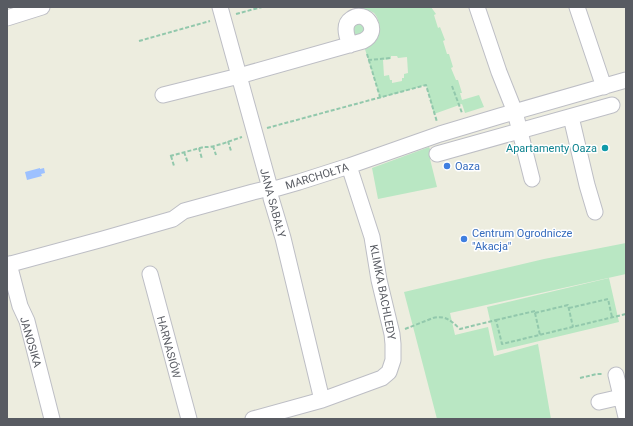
<svg xmlns="http://www.w3.org/2000/svg" width="633" height="426" font-family="Roboto,sans-serif">
	<style>
		.green { fill: #b9e7c3; fill-rule: evenodd }
		.water { fill: #9dc1ff }
		.lines { fill: none; stroke-linecap: round; stroke-linejoin: round }
		.minor-casing { stroke: #bdbec5; stroke-width: 17 }
		.path { stroke: #92c8ac; stroke-width: 2; stroke-dasharray: 4 2; stroke-linecap: butt }
		.minor { stroke: #fff; stroke-width: 15 }
		.culture-dot { fill: #0f9aa8; stroke: #fff; stroke-width: 1.5 }
		.shop-dot { fill: #3f7fe0; stroke: #fff; stroke-width: 1.5 }
		.labels { text-anchor: middle; stroke-width: 3; stroke-linejoin: round; paint-order: stroke }
		.culture-label { font-size: 11px; fill: #0d838f; stroke: #fff; text-anchor: end }
		.shop-label { font-size: 11px; fill: #366cbe; stroke: #fff; text-anchor: start }
		.street-label { font-size: 11px; fill: #585b62; stroke: #fff }
	</style>
	<rect width="100%" height="100%" fill="#ededdf"/>
	<!-- green -->
	<path class="green" d="M361 7H431L436 14 434 15 438 28 440 27 445 40 443 41 447 54H449L453 67 451 68 456 80H458L462 93H460L462 100 479 95 484 107 465 113 462 104 434 114 426 85 380 98 364 46C368 45 373 43 376 40 381 33 380 19 374 13 370 10 365 10 361 8ZM391 56H397L398 58 407 57 408 73 404 74V78H402V81L392 83V80H390L389 75 384 76 383 60 391 59Z
		M361 21 367 30 357 36 354 34 353 23Z
		M429 147 434 158 430 159 437 187 378 199 372 168Z
		M626 243V274L450 313 455 335 488 327 494 356 538 344 551 419H437L404 292 544 259Z
		M609 278 619 322 497 351 487 307Z"/>
	<!-- water -->
	<path class="water" d="M40 168V169L44 168 45 173 41 174 42 176 27 180 25 172Z"/>
	<g class="lines">
		<!-- minor casing -->
		<g class="minor-casing">
			<path id="minor" d="M220 7 270 188 271 198 283 238 322 400
				M477 7 499 72 515 112 532 179
				M577 7 604 87
				M7 18 42 7
				M163 95 239 76 363 41C382 32 366 8 351 19 348 21 346 25 346 29 346 34 348 40 350 45
				M571 117 587 185 595 212
				M437 154 612 105
				M9 264 20 306 27 321 52 419
				M7 265 103 239 173 219 184 211 253 192 270 188H278L299 182 349 166 440 134 500 116 626 80
				M150 274 189 419
				M616 375 626 417
				M599 402 621 397
				M253 419 322 400 382 378 389 372 393 360V344L392 334 379 280 372 237 349 166"/>
		</g>
		<!-- path -->
		<path class="path" d="M236 14 262 7
			M139 41 210 21
			M367 54 380 97
			M368 60 391 58
			M452 86 462 113
			M267 128 426 85 437 122
			M228 141 231 151
			M213 146 216 155
			M199 148 202 159
			M184 152 188 163
			M170 156 204 147C214 148 232 140 242 137
			M171 156 174 166
			M569 308 608 299 612 317
			M535 313 540 335
			M496 320 535 311V313L568 305 573 327
			M405 329 433 318C446 315 451 321 460 329L496 320 502 344 626 314
			M580 378 597 374H603"/>
		<!-- minor -->
		<use href="#minor" class="minor"/>
	</g>
	<!-- markers -->
	<circle class="culture-dot" cx="605" cy="148" r="4"/>
	<g class="shop-dot">
		<circle cx="447" cy="166" r="4"/>
		<circle cx="464" cy="239" r="4"/>
	</g>
	<g class="labels">
		<!-- culture labels -->
		<g class="culture-label">
			<text x="597" y="152">Apartamenty Oaza</text>
		</g>
		<!-- shop labels -->
		<g class="shop-label">
			<text x="455" y="170">Oaza</text>
			<text x="472" y="237">Centrum Ogrodnicze<tspan x="472" dy="13">"Akacja"</tspan></text>
		</g>
		<!-- street labels -->
		<g class="street-label">
			<text transform="translate(317 176) rotate(-17)" y="4">MARCHOŁTA</text>
			<text transform="translate(273 203) rotate(75)" y="4">JANA SABAŁY</text>
			<text transform="translate(383 292) rotate(79)" y="4">KLIMKA BACHLEDY</text>
			<text transform="translate(31 342) rotate(74)" y="4">JANOSIKA</text>
			<text transform="translate(169 347) rotate(75)" y="4">HARNASIÓW</text>
		</g>
	</g>
	<!-- border -->
	<rect width="633" height="426" fill="none" stroke="#585b62" stroke-width="16"/>
</svg>
